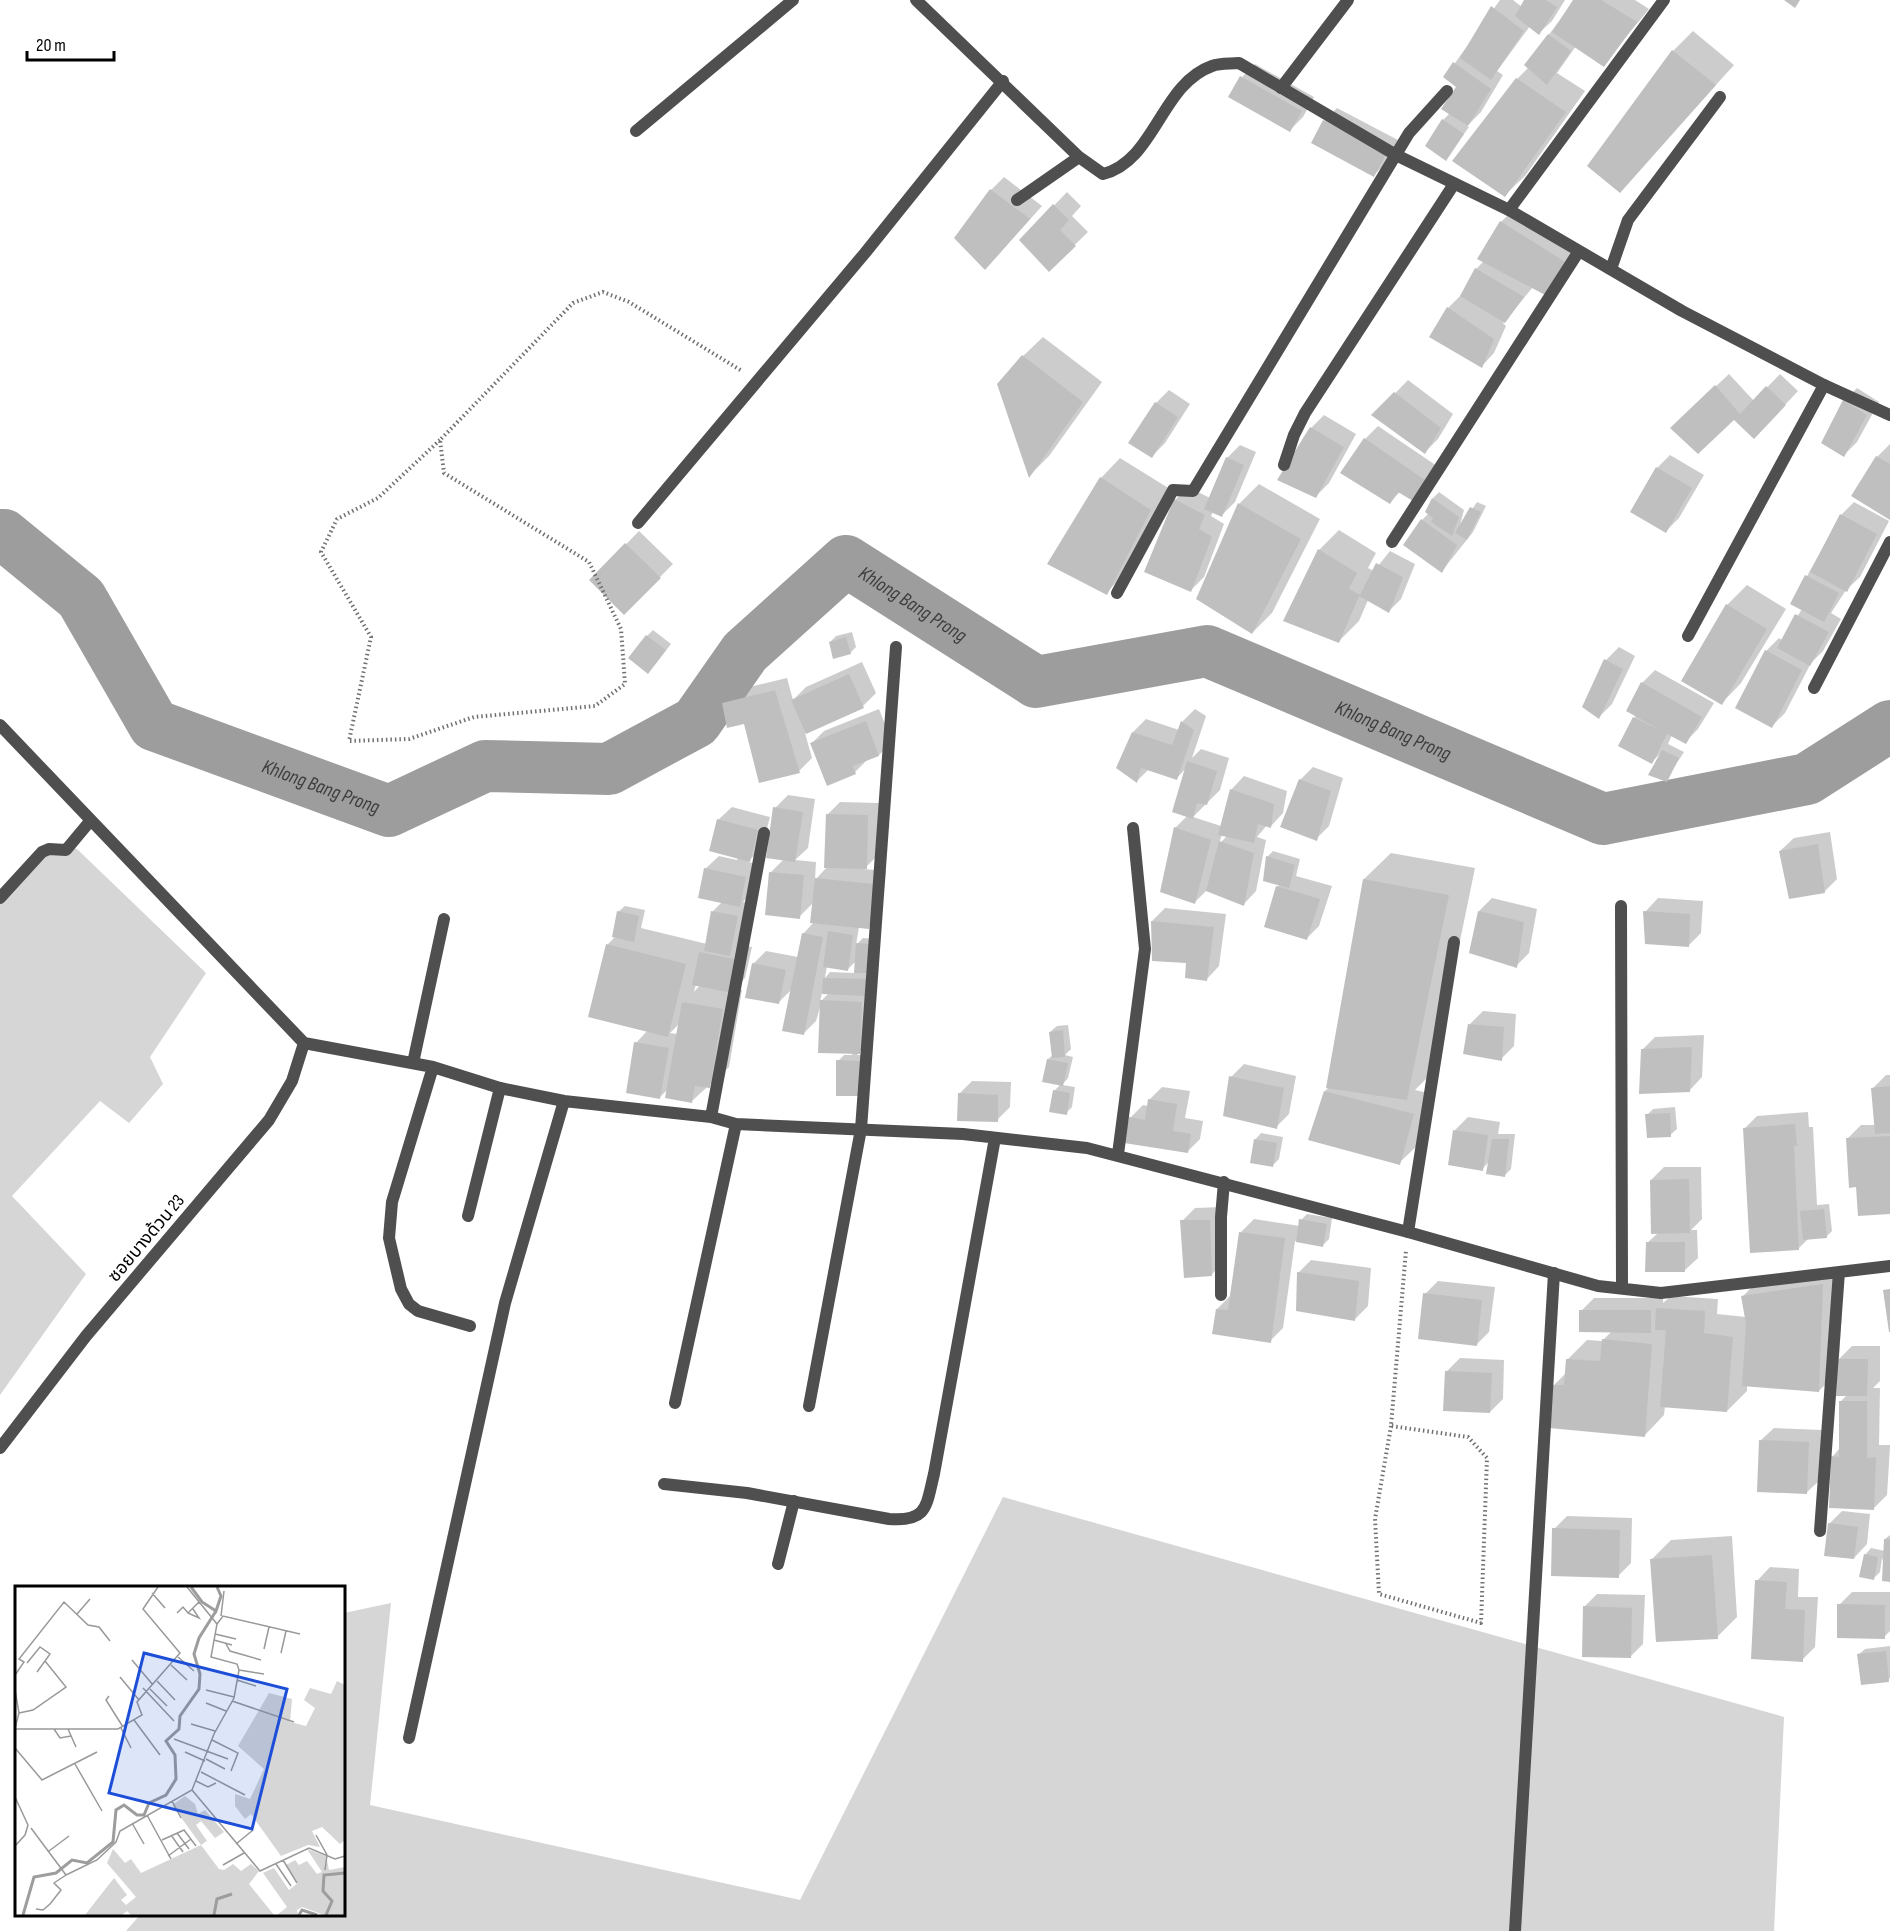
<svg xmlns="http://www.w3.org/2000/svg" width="1890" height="1931" font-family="'Sofia Sans Condensed','Noto Sans Thai',sans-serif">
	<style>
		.green { fill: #d6d6d6 }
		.shadow { fill: #0003; fill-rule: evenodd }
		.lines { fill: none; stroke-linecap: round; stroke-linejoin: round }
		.river { stroke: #9d9d9d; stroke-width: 52 }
		.building { fill: #bfbfbf }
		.path { stroke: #717171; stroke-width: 4; stroke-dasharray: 1.5 3; stroke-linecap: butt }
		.service { stroke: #4f4f4f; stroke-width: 12 }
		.minor { stroke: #4f4f4f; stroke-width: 12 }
		.labels { text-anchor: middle; stroke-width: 4.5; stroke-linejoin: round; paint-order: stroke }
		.street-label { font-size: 18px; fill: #000; stroke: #fff }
		.water-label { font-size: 20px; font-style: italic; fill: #3e3e3e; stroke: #fff }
		.inset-river { fill: none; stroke: #9d9d9d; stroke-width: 3 }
		.inset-road { fill: none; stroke: #999; stroke-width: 1.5 }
		.view { fill: #1d4ed8; fill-opacity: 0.15; stroke: #1d4ed8; stroke-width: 3 }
		.inset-edge { fill: none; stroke: #000; stroke-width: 3 }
	</style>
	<rect width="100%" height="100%" fill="#fff"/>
	<!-- green -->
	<path class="green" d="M47 843 77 849 206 973 150 1057 163 1084 129 1123 100 1101 12 1196 86 1274 0 1395V898Z
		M1003 1497 1784 1717 1774 1931H126L140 1915 344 1914V1613L391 1603 370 1805 800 1900Z"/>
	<!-- shadow -->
	<path class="shadow" d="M1500 0H1513L1522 7 1526 0H1565L1552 21 1539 33 1530 26 1497 71 1503 75 1481 112 1467 126 1469 127 1446 159 1443 120 1450 113 1458 87 1445 77Z
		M1575 0H1635L1649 9 1603 65 1576 46 1557 73 1585 91 1525 176 1505 195 1517 79 1529 67 1526 65Z
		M1693 31 1734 65 1620 191 1673 51Z
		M1255 64 1314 97 1303 117 1290 130 1242 77Z
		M1337 108 1398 140 1387 162 1374 175 1324 121Z
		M1004 177 1042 206 998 255 956 238 991 190Z
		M1067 192 1081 206 1072 216 1088 232 1049 270 1021 240Z
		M1514 209 1579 250 1560 282 1533 287 1503 323 1506 326 1494 353 1482 366 1448 308 1461 295 1476 269 1484 261 1501 222Z
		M1043 337 1102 382 1049 456 1030 475 1023 356Z
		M1729 374 1754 401 1780 374 1798 391 1767 424 1734 418 1685 415Z
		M1408 380 1453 414 1438 439 1425 452 1374 415Z
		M1857 388 1879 402 1857 442 1844 455V401Z
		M1169 390 1190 404 1165 443 1152 456 1156 403Z
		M1324 415 1356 434 1329 483 1316 496 1311 428Z
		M1378 426 1437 466 1426 486 1400 492 1390 502 1365 439Z
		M1890 444V518L1877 457Z
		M1240 445 1256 452 1235 502 1222 515 1213 512 1211 516 1224 524 1204 577 1191 590 1175 500 1188 487 1210 498 1227 458Z
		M1670 455 1704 475 1679 518 1666 531 1657 468Z
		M1120 458 1170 489 1126 573 1106 593 1101 478Z
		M1259 484 1320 519 1272 613 1252 633 1198 598 1239 504Z
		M1439 492 1464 510 1459 529 1477 502 1486 506 1473 532 1442 571 1422 520 1429 513 1427 511 1433 498Z
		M1854 502 1889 521 1860 577 1846 590 1831 613 1841 619 1823 651 1811 663 1785 713 1772 726 1766 651 1779 638 1782 640 1802 609 1792 603 1841 515Z
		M1339 530 1376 553 1368 568 1374 571 1390 551 1415 564 1401 599 1388 612 1368 600 1359 621 1339 641 1285 620 1319 550Z
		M639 531 673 564 624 613 591 580Z
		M1747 585 1786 609 1741 683 1722 703 1727 605Z
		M653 630 671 644 654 666 647 636Z
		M852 632 856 647 850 653 830 642 836 636Z
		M1619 647 1635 656 1612 704 1599 717 1606 660Z
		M862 662 876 693 863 706 805 733 812 758 799 771 723 704 736 690 787 678 793 700 806 687Z
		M1655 670 1714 703 1698 729 1685 742 1672 735 1668 744 1684 752 1666 780 1661 753 1652 762 1620 745 1636 715 1628 711 1642 683Z
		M879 709 892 742 879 755 868 759 855 772 811 744 824 731Z
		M1195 709 1206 716 1192 758 1201 749 1229 758 1220 790 1193 817 1221 826 1231 790 1244 776 1287 791 1283 813 1271 826 1267 825 1257 837 1266 840 1256 891 1244 904 1207 890 1195 902 1175 828 1188 815 1186 768 1177 778 1149 769 1137 781 1133 732 1146 719 1179 730 1182 722ZM1222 834 1228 835 1219 844Z
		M1313 767 1343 778 1329 826 1316 839 1300 780Z
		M788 795 815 799 808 848 795 860 816 862 815 880 828 866 827 815 840 802 880 803 879 854 864 869 886 871 881 915 868 928 859 927 856 945 863 938 875 939 874 966 866 974H873V1039L857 1055H867V1089L838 1061 844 1055H852V1052L821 1004 816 1021 803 1034 792 989 778 1003 753 964 766 951 798 957 803 934 814 922 813 903 799 917 771 872 784 859 775 808ZM856 961 855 973 830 972 825 978 827 966 848 969ZM822 993H829L820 1002Z
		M732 807 770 817 762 847 748 862 758 864 752 892 743 902 750 903 739 945 752 947 745 978 735 988 742 990 729 1067 692 1101 668 1089 660 1097 636 1043 648 1030 590 1016 608 944 616 936 618 912 625 906 645 910 641 928 707 944 713 911 723 901 705 869 719 856 737 860 738 857 718 820ZM696 984 700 985 694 992ZM679 1024 678 1034 670 1033Z
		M1830 832 1837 879 1824 892 1780 851 1794 838Z
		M1273 851 1300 859 1296 876 1332 886 1319 926 1306 939 1277 887 1280 884 1267 857Z
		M1391 853 1475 868 1433 1072 1415 1090 1433 1094 1419 1144 1399 1163 1325 1091 1329 1087 1364 879Z
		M1492 898 1537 909 1529 953 1516 966 1479 911Z
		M1658 898 1703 901 1701 933 1688 946 1645 912Z
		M1165 908 1226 914 1219 966 1206 980 1152 921Z
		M1483 1011 1516 1014 1514 1046 1501 1059 1470 1024Z
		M1068 1025 1071 1049 1065 1055 1073 1057 1068 1078 1062 1085 1075 1087 1072 1107 1066 1113 1054 1091 1061 1084 1048 1059 1053 1055 1050 1032 1057 1026Z
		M1704 1035 1702 1077 1689 1091 1642 1050 1655 1037Z
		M1244 1064 1296 1076 1289 1114 1276 1127 1231 1077Z
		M1886 1075H1890V1212L1858 1186 1848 1138 1861 1125H1876L1873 1088Z
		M972 1081 1011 1082 1010 1107 997 1120 959 1094Z
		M1162 1087 1190 1091 1185 1118 1203 1121 1200 1139 1187 1152 1130 1118 1143 1105 1148 1106 1149 1100Z
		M1675 1107 1677 1129 1670 1135 1647 1115 1653 1109Z
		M1808 1112 1809 1127H1813L1817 1205 1829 1204 1832 1231 1826 1237 1809 1238 1799 1248 1744 1129 1757 1116Z
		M1468 1117 1500 1122 1498 1134H1515L1511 1169 1505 1175 1490 1161 1482 1169 1455 1130Z
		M1261 1133 1283 1137 1279 1159 1273 1165 1255 1140Z
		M1664 1167H1701L1702 1219 1691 1230H1697L1698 1258 1684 1271 1647 1243 1658 1233 1651 1180Z
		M1223 1207 1225 1261 1212 1274 1182 1221 1195 1208Z
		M1307 1214 1332 1218 1329 1239 1323 1245 1295 1241 1283 1328 1270 1341 1217 1309 1230 1296 1241 1232 1254 1219 1300 1226 1301 1220Z
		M1311 1260 1371 1268 1368 1306 1355 1319 1298 1273Z
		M1836 1272V1310H1842L1839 1359 1852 1346H1880V1381L1873 1388H1880L1879 1445H1890V1447L1887 1495 1874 1508 1832 1457 1840 1448 1841 1401 1847 1395 1838 1371 1819 1391 1747 1385V1391L1727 1411 1665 1406 1664 1415 1645 1435 1554 1385 1566 1373 1568 1359 1587 1340 1602 1341 1612 1331 1581 1311 1594 1298H1663V1303L1671 1296 1718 1299 1717 1314 1746 1317 1743 1296 1756 1283Z
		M1438 1281 1495 1287 1489 1332 1476 1345 1425 1294Z
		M1460 1358 1504 1360 1503 1399 1490 1412 1447 1371Z
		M1774 1428 1822 1430 1820 1480 1806 1493 1760 1441Z
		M1842 1511 1870 1514 1867 1544 1854 1558 1829 1524Z
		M1567 1516 1632 1518 1631 1563 1618 1576 1554 1529Z
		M1890 1535V1580L1882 1558 1880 1572 1873 1579 1865 1555 1871 1548 1885 1551V1539Z
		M1732 1536 1737 1617 1717 1637 1652 1559 1671 1540Z
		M1770 1567 1799 1569 1798 1597H1818L1815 1647 1802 1660 1757 1581Z
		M1852 1592H1890V1631L1884 1637 1839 1605Z
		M1597 1594 1645 1595 1643 1644 1630 1657 1584 1607Z
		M1890 1646V1678L1888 1680 1858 1655 1865 1649Z"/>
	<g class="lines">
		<!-- river -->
		<path class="river" id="s1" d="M0 535H4L81 598 154 725 389 811 485 766 609 769 696 722 745 652 846 561 1036 682 1207 651 1603 819 1807 779 1890 726"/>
	</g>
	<!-- building -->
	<path class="building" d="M1524 0H1546L1557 7 1539 35 1515 16Z
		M1573 0H1601L1637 22 1604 67 1552 32Z
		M1784 0H1800L1795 8Z
		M1491 6 1524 31 1491 80 1460 58Z
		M1548 34 1571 51 1547 85 1524 65Z
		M1672 50 1716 85 1620 193 1587 166Z
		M1453 62 1491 89 1468 126 1441 109 1456 87 1443 77Z
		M1240 76 1302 111 1290 132 1228 97Z
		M1516 78 1566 112 1505 197 1452 161Z
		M1442 119 1464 134 1446 161 1425 146Z
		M1323 120 1386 154 1374 177 1311 143Z
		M990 189 1030 219 985 270 954 238Z
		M1053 204 1069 220 1060 230 1076 246 1049 272 1019 240Z
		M1500 221 1567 263 1547 296 1477 259Z
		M1475 268 1524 297 1505 323 1460 296Z
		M1447 307 1494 339 1482 368 1429 337Z
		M1022 355 1083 402 1029 478 997 384Z
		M1715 385 1740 414 1766 386 1786 405 1754 439 1734 420 1698 454 1670 428Z
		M1394 392 1441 428 1425 454 1371 415Z
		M1843 400 1867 415 1844 457 1821 443Z
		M1155 402 1178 417 1152 458 1128 443Z
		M1310 427 1344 447 1316 498 1277 480Z
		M1364 438 1425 480 1413 501 1398 492 1390 504 1340 473Z
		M1876 456 1890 464V520L1851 496Z
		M1226 457 1244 465 1222 517 1204 509Z
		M1656 467 1692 488 1666 533 1630 512Z
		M1100 477 1151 510 1107 595 1047 564Z
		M1432 498 1459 517 1452 536 1431 522 1433 518 1425 512Z
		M1174 499 1205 515 1199 529 1212 537 1191 592 1144 572Z
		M1238 503 1301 539 1252 634 1196 599Z
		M1470 507 1481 512 1467 540 1455 533Z
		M1840 514 1877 534 1847 592 1810 572Z
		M1421 519 1457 545 1442 573 1403 545Z
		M625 543 661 578 624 615 589 580Z
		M1318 549 1357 573 1349 589 1360 595 1376 563 1403 577 1389 613 1359 596 1339 643 1283 621Z
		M1805 575 1839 593 1824 622 1790 604Z
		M1726 604 1767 629 1722 705 1681 681Z
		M1795 614 1829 632 1810 666 1777 648Z
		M646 635 666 650 648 674 628 658Z
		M846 637 851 654 833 659 829 642Z
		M1765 650 1802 670 1772 728 1735 708Z
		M1604 659 1623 669 1599 719 1582 707Z
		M849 674 864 708 806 734 791 700Z
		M1641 682 1702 717 1686 744 1667 734 1652 764 1618 746 1633 717 1662 731 1626 711Z
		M775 690 800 773 759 783 744 724 727 728 722 703Z
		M866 721 879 756 853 766 856 774 827 786 810 743Z
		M1181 721 1194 730 1177 780 1141 768 1137 783 1116 768 1132 732 1172 745Z
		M1662 750 1679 758 1667 782 1648 775Z
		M1187 761 1217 771 1207 805 1197 803 1193 819 1172 812Z
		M1299 779 1331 791 1317 841 1280 827Z
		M1230 789 1274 804 1271 828 1258 824 1254 843 1218 835Z
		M773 807 803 812 795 862 766 858Z
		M826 814 868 815 867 869 824 868Z
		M717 819 758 830 750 862 709 851Z
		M1174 827 1211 840 1195 904 1160 892Z
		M1219 841 1254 853 1244 906 1206 891Z
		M1818 844 1825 893 1789 899 1779 851Z
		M1266 856 1295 865 1289 888 1263 881Z
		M704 868 746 877 740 907 698 898Z
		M769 872 804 875 800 919 765 915Z
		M815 878 873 884 869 929 810 923Z
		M1363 879 1449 895 1407 1100 1326 1088Z
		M1276 886 1320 899 1307 940 1264 927Z
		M617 911 639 916 634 942 612 937Z
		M711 911 738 916 730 956 704 951Z
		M1478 911 1524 922 1517 968 1469 953Z
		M1643 911 1690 914 1689 947 1645 944Z
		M1151 921 1214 927 1207 981 1185 978 1186 963 1152 961Z
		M828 931 853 935 848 971 823 967Z
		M802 933 823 937 804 1035 782 1031Z
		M856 943 870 944 868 973H854Z
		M606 944 686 964 668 1037 588 1017Z
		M699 952 739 960 733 993 692 985Z
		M752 963 786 970 779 1004 745 998Z
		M823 978 868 979 867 996 822 994Z
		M820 1000 862 1002 860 1054 818 1053Z
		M682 1002 723 1009 710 1088 695 1086 692 1103 665 1098Z
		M1468 1024 1504 1027 1502 1061 1463 1054Z
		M1063 1030 1065 1057 1052 1058 1049 1032Z
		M634 1042 669 1048 660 1099 626 1093Z
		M1692 1047 1690 1092 1639 1094 1641 1049Z
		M1047 1059 1068 1063 1063 1086 1042 1082Z
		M836 1060 861 1061V1096H836Z
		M1229 1076 1284 1088 1277 1129 1223 1116Z
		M1890 1086V1133L1875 1134 1871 1088Z
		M1053 1090 1070 1093 1067 1115 1049 1112Z
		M1324 1091 1414 1114 1400 1165 1308 1140Z
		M958 1093 998 1095V1122L957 1121Z
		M1148 1099 1177 1104 1173 1131 1191 1134 1188 1153 1124 1143 1129 1117 1145 1120Z
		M1670 1113 1671 1137 1647 1138 1645 1114Z
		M1795 1124 1797 1146H1794L1799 1250 1750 1253 1743 1128Z
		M1453 1130 1488 1135 1483 1171 1448 1165Z
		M1890 1136V1214L1858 1216 1856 1187 1849 1188 1846 1138Z
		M1254 1139 1277 1143 1273 1167 1250 1163Z
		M1492 1139H1509L1505 1177 1486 1174Z
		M1689 1179 1690 1233 1651 1234 1650 1180Z
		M1824 1209 1827 1238 1803 1240 1800 1211Z
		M1299 1219 1327 1224 1323 1247 1296 1242Z
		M1180 1220H1210L1212 1276 1184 1278Z
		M1239 1232 1285 1238 1271 1343 1212 1334 1216 1309 1228 1310Z
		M1646 1242H1685V1272H1645Z
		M1297 1272 1359 1281 1355 1321 1296 1311Z
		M1823 1284 1819 1392 1742 1386 1746 1324 1741 1296Z
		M1890 1289V1332H1889L1883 1290Z
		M1423 1293 1482 1300 1477 1346 1418 1339Z
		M1656 1308 1705 1311 1704 1333 1733 1337 1727 1412 1660 1407 1666 1330H1655Z
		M1579 1310H1651V1333L1579 1332Z
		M1602 1339 1652 1344 1645 1437 1549 1428 1553 1385H1564L1566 1359 1600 1361Z
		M1837 1359H1868L1867 1396H1836Z
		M1445 1371 1492 1373 1490 1413 1443 1411Z
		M1839 1401H1867V1458L1876 1457 1874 1510 1829 1508 1831 1456 1839 1457Z
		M1759 1440 1809 1442 1807 1494 1757 1492Z
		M1828 1523 1858 1527 1854 1559 1824 1556Z
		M1552 1528 1620 1530 1619 1578 1551 1576Z
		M1884 1539H1890V1582L1882 1581Z
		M1864 1554 1878 1557 1874 1580 1859 1577Z
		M1712 1555 1718 1639 1656 1642 1650 1559Z
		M1755 1580 1787 1582 1785 1609 1805 1610 1803 1662 1751 1659Z
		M1837 1604 1885 1605V1639L1837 1638Z
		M1583 1606 1632 1608 1631 1658 1582 1657Z
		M1886 1651 1889 1682 1861 1685 1857 1654Z"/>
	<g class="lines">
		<!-- path -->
		<path class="path" d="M440 440 378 498 337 519 321 552 371 637 349 741 409 739 474 717 595 706 625 684 621 629 589 562 444 473 440 440 573 303 603 292 629 302 742 371
			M1391 1426 1375 1519 1379 1594 1481 1623 1487 1458 1468 1437 1391 1426 1406 1250"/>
		<!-- service -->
		<path class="service" d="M1281 88 1348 0
			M636 131 793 0
			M1509 210 1664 0
			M1611 269 1628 220 1720 97
			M638 523 865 253 1003 81
			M1117 593 1173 490 1193 491 1409 133 1447 91
			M1688 636 1824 385
			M413 1063 444 919
			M468 1216 500 1088
			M1408 1232 1454 942
			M1221 1295V1217L1224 1182
			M809 1406 861 1129 896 647
			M778 1564 794 1501
			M1515 1931 1554 1273"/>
		<!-- minor -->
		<path class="minor" d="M916 0 1079 157 1103 174C1155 161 1161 84 1212 66 1220 63 1230 64 1239 63L1396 155 1509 210 1682 311 1824 385 1890 415
			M1017 200 1079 157
			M1284 465 1294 435 1305 413 1454 184
			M1392 542 1579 251
			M1814 688 1890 542
			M0 725 304 1043 433 1067 500 1088 564 1101 711 1117 736 1124 963 1134 1087 1148 1408 1232 1598 1286 1661 1293 1890 1266
			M0 898 42 852 49 849 66 850 91 820
			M1621 906 1622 1288
			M433 1067 392 1202 389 1238 401 1289 409 1304 418 1311 470 1326
			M711 1117 764 833
			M1118 1154 1145 949 1133 828
			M675 1403 736 1124
			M0 1448 86 1336 269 1120 292 1081 304 1043
			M664 1484 747 1493 889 1519C928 1522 926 1506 934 1474L995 1138
			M1820 1531 1839 1272
			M409 1738 505 1303 564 1101"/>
	</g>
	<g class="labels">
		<!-- street labels -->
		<g class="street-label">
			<text transform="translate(146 1238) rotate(-50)" y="6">ซอยบางด้วน 23</text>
		</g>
		<!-- water labels -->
		<g class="water-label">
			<text dy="7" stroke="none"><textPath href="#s1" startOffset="1130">Khlong Bang Prong</textPath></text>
			<text dy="7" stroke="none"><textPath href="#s1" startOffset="1652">Khlong Bang Prong</textPath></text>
			<text dy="7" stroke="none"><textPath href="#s1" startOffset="428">Khlong Bang Prong</textPath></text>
		</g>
	</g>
	<!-- overview -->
	<g transform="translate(15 1586)">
		<rect width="330" height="330" fill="#fff"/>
		<path d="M322 95 330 99V254L325 258 307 241 297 245 305 261 293 259 266 270 236 228 230 233 220 220V208L235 213 249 183 223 160 254 107 277 113 275 136 291 140 300 122 289 114 295 102 316 108ZM170 210 180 218 183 228 190 224 209 246 200 252 186 235 181 239 192 255 186 259 204 283 209 284 218 278 226 285 236 278 244 285 234 298 259 329H116L112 325 107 329H70L99 292 112 309 106 314 111 319 121 311 92 277 98 263 110 277 116 273 126 287 186 259 157 219ZM292 263 311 270 314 284 330 281V329H309L287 321 282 324 283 329H262L272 321 248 287 259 282 274 304 283 297 271 279 280 274 284 279 292 275 302 288 307 286Z" fill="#d6d6d6"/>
		<path class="inset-river" d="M176 1 187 16 201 25 206 10 202 1M8 329 19 291 41 287 57 274 72 277 98 256 101 224 109 219 122 229H129L134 217 151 209 161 193 160 169 151 155 164 143 165 130 184 103 185 88 179 68 184 52 201 25M199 329 202 313 217 308M284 329 287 324 302 329M311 329 317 315 308 305 309 289 330 287"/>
		<path class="inset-road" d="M137 7 150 22M162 27 168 21 173 27 184 16M173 27 184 32 178 23M62 28 75 13M206 30 209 5M202 38 208 30 285 48M200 48 221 53M199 54 217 59M211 58 215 65 246 74M249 63 254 41M266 67 271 45M163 71 179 85M117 74 138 99M12 77 25 61 35 68 30 75M156 79 172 94M224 84 249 88M0 89 9 76 4 73 49 16 73 39 84 41 95 55M105 91 124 114M222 94 241 100M142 95 160 114M128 102 159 135M135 103 152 120M0 104 4 127 0 142M191 104 219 111M94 110 91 114 108 141M217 115 279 136M191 117 211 125M4 127 18 124 51 101 30 75 22 86M119 134 145 169M176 138 200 145M106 142 116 162M0 143H103L127 129 122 116 165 67 128 23 143 1M39 143 45 152 56 150M53 143 61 161M159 153 213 173M197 154 223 167 216 185M0 162 27 194 82 166M170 166 190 175M191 173 210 183M60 178 87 225M186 186 230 209M181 195 193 201 201 197M177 204 245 285 294 262 320 273 330 270M0 211 13 239 10 249 0 260M157 215 166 232M132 229 156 273M117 237 129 258M16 242 51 289 82 274 101 256 105 245 177 204 199 148 219 112 224 84 222 78 196 71 202 38 172 1M162 247 174 263M156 249 168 266M301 249 312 269 310 284M147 254 169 244 181 260M221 258 238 244M34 265 54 250M153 270 176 253M268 274 282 297M261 278 276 300M208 279 229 267M21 323 28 324 35 318 46 304 39 297 51 289"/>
		<path class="view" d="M129 67 272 103 237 243 94 207Z"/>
		<rect width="330" height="330" class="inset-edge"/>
	</g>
	<!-- scale -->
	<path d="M27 51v9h87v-9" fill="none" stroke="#000000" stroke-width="3"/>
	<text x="36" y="51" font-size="18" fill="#000000" stroke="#ffffff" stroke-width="4.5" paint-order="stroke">20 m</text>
</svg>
